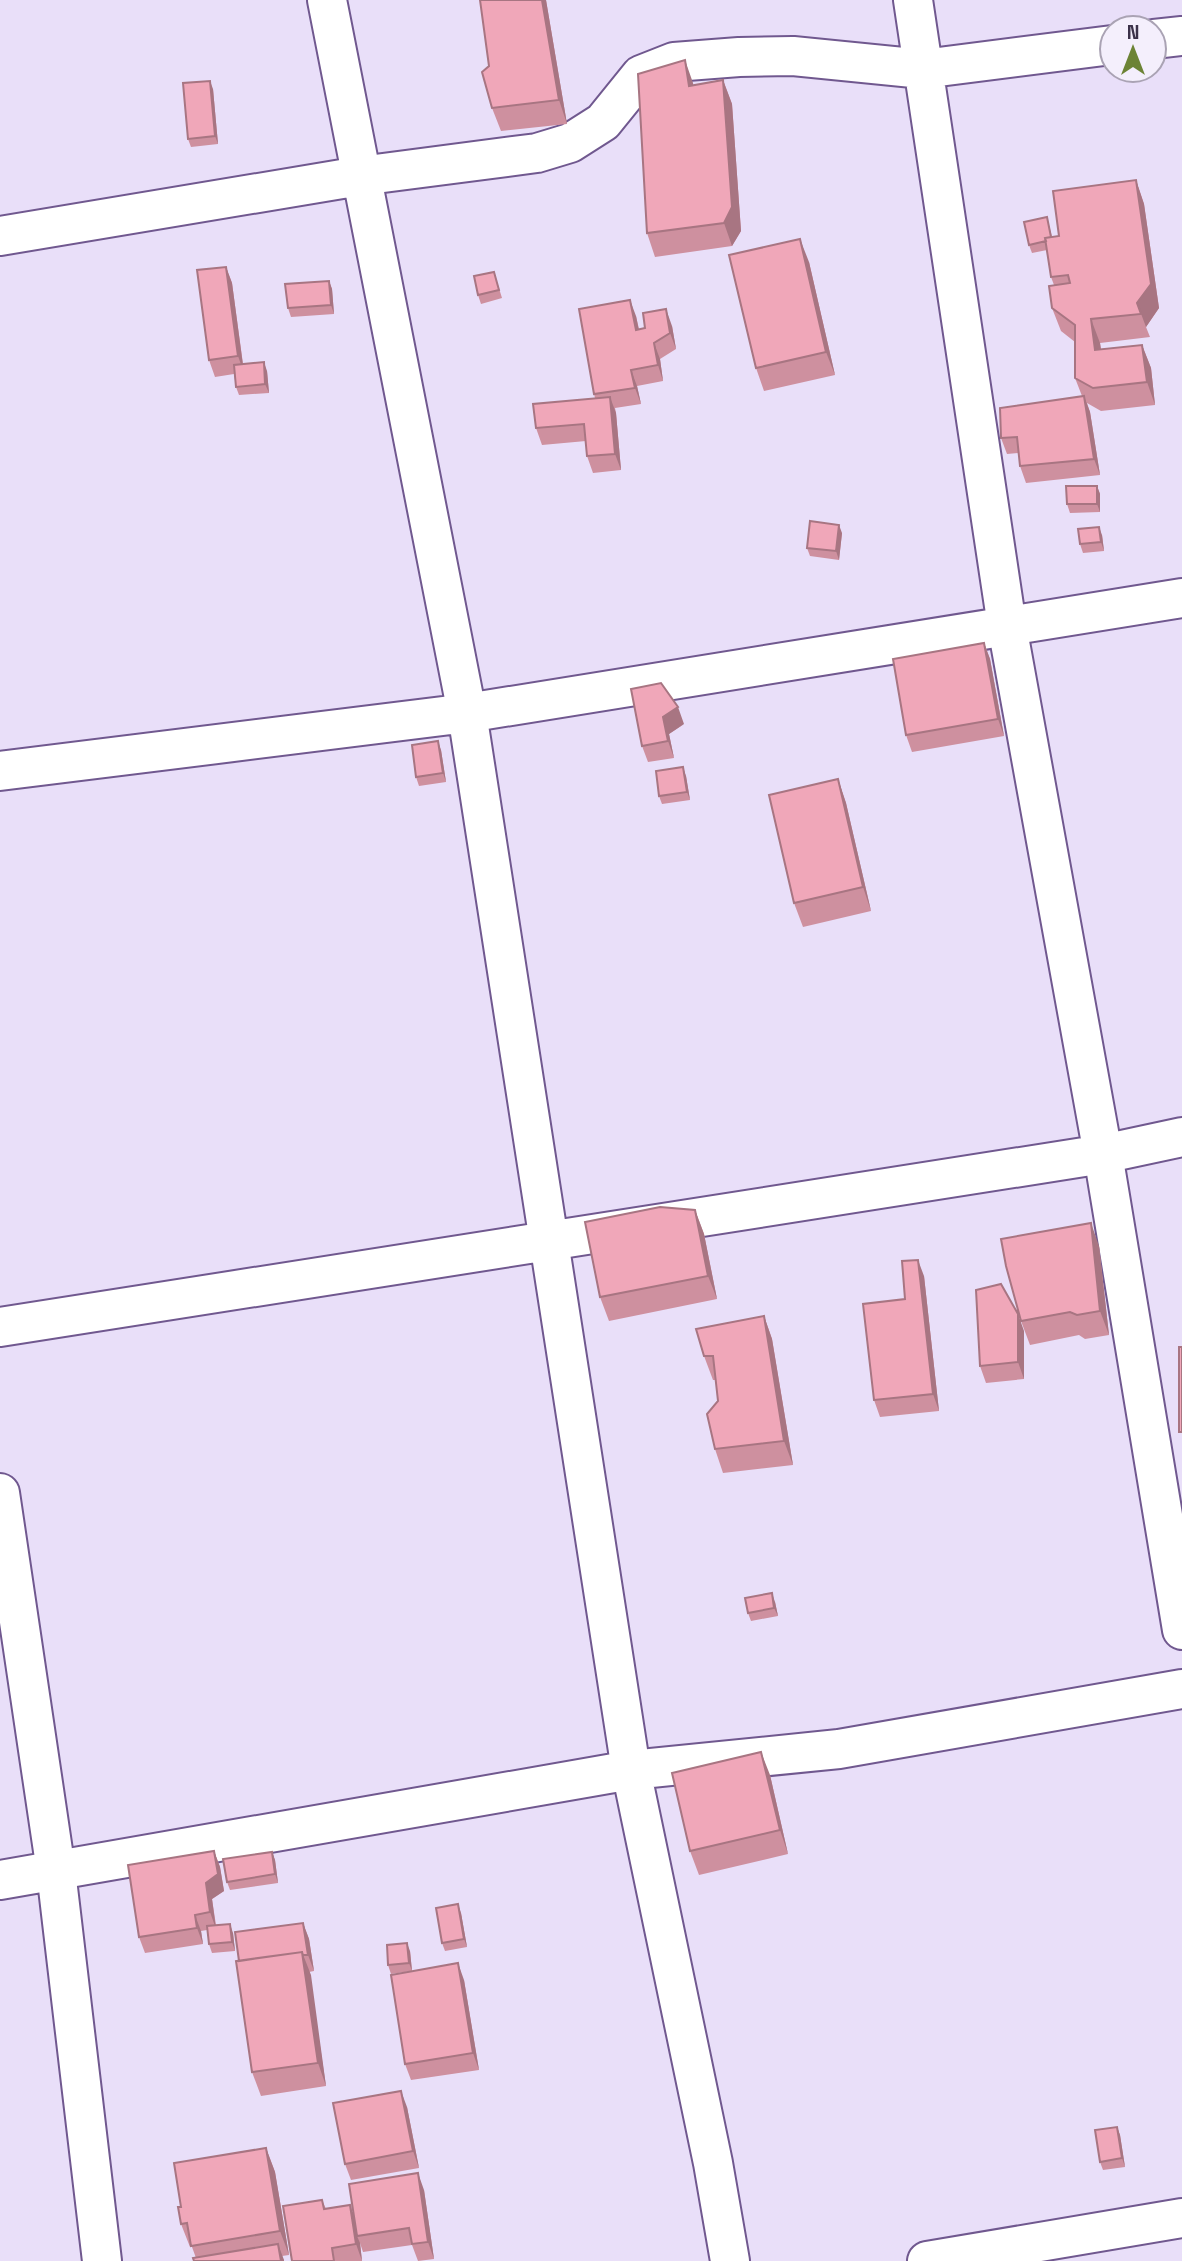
<svg xmlns="http://www.w3.org/2000/svg" width="1182" height="2261" font-family="'Space Grotesk',sans-serif">
	<style>
		.lines { fill: none; stroke-linecap: round; stroke-linejoin: round }
		.minor-casing { stroke: #70588f; stroke-width: 42 }
		.minor { stroke: #fff; stroke-width: 38 }
		.wall { fill: #ce909f }
		.shaded-wall { fill: #a87582 }
		.building { fill: #f0a7b9; stroke: #a87582; stroke-width: 2 }
	</style>
	<rect width="100%" height="100%" fill="#e9dff9"/>
	<g class="lines">
		<!-- minor casing -->
		<g class="minor-casing">
			<path id="minor" d="M327 0 467 713 631 1770 713 2163 730 2261
				M913 0 1007 626 1103 1154 1182 1630
				M1154 39 1182 36
				M0 236 360 176 537 153 570 143 603 122 641 75 674 62 739 57 793 56 923 69 1112 45
				M0 771 467 713 1182 598
				M0 1327 1103 1154 1182 1137
				M0 1493 56 1871 102 2261
				M0 1880 631 1770 839 1749 1182 1689
				M927 2261 1182 2218"/>
		</g>
		<!-- minor -->
		<use href="#minor" class="minor"/>
	</g>
	<!-- wall -->
	<path class="wall" d="M546 0 567 124 501 131 492 108 489 66Z
		M723 80 732 104 741 231 732 246 655 257 647 233 694 85Z
		M213 89 218 144 191 147 188 139Z
		M1136 180 1144 204 1159 308 1146 327 1150 337 1100 343 1101 349 1142 345 1151 368 1155 405 1101 411 1087 403 1090 412 1100 475 1026 483 1020 466 1019 453 1007 454 1001 438 1082 396 1075 378V342L1061 331 1052 308 1054 285 1051 277 1047 250 1032 253 1029 245 1047 217 1052 237 1059 236Z
		M809 262 835 375 764 391 756 368Z
		M226 267 232 283 243 364 267 371 269 393 239 395 236 387 234 374 215 377 209 360Z
		M494 272 502 298 481 304 478 295Z
		M329 281 332 289 334 314 291 317 288 308Z
		M636 316 639 329 672 326 676 349 660 359 663 381 637 386 641 404 615 408 616 413 621 470 593 473 587 456 586 441 542 445 536 428 595 398 594 394Z
		M1097 486 1100 494V512L1070 513 1067 504Z
		M842 533 839 560 810 556 807 548Z
		M1102 535 1104 551 1083 553 1080 544Z
		M984 643 990 659 1004 736 912 752 906 735Z
		M684 724 669 734 674 758 648 762 642 746Z
		M441 750 446 782 419 786 416 777Z
		M686 776 690 800 662 804 659 796Z
		M838 779 846 803 871 911 803 927 794 903Z
		M695 1210 704 1234 717 1299 609 1321 600 1297Z
		M1099 1246 1109 1335 1085 1339 1079 1335 1030 1345 1021 1321Z
		M924 1276 939 1411 880 1417 874 1400 905 1299Z
		M764 1316 772 1339 793 1465 723 1473 715 1449 718 1401 716 1380H713L704 1356Z
		M1024 1331V1379L986 1383 980 1366Z
		M775 1602 778 1616 751 1621 748 1613Z
		M770 1775 788 1854 699 1875 690 1851Z
		M214 1851 220 1867 224 1891 212 1899 216 1925 233 1933 235 1951 212 1953 209 1944 207 1930 201 1931 203 1944 145 1953 139 1937Z
		M272 1852 275 1860 278 1883 230 1890 227 1882Z
		M461 1913 467 1947 445 1951 442 1943Z
		M303 1923 309 1939 314 1971 309 1972 326 2086 261 2096 252 2072 239 1961Z
		M410 1951 412 1971 391 1974 388 1965Z
		M464 1980 479 2070 411 2080 405 2064Z
		M407 2107 419 2168 351 2180 345 2164Z
		M1117 2127 1120 2135 1125 2167 1103 2170 1100 2162Z
		M266 2148 275 2172 289 2255 282 2256 284 2261H194L196 2258 192 2247H190L181 2224V2207Z
		M424 2190 434 2259 418 2261 412 2245 363 2252 360 2243 362 2261H292L322 2200 326 2209 353 2212Z"/>
	<!-- shaded-wall -->
	<path class="shaded-wall" d="M542 0H546L567 124 559 100Z
		M685 60 693 83 697 109 689 86Z
		M723 80 732 104 741 231 732 246 724 223Z
		M210 81 213 89 218 144 215 136Z
		M1136 180 1144 204 1159 308 1146 327 1137 303Z
		M800 239 809 262 835 375 826 352Z
		M226 267 232 283 244 373 238 356Z
		M329 281 332 289 334 314 331 305Z
		M630 300 636 316 642 346 636 330Z
		M666 309 672 326 676 349 670 333Z
		M1091 319 1100 343 1104 373 1095 350Z
		M654 343 660 359 663 381 658 365Z
		M1142 345 1151 368 1155 405 1147 382Z
		M264 362 267 371 269 393 265 384Z
		M631 370 637 386 641 404 635 388Z
		M1084 396 1090 412 1100 475 1094 459Z
		M610 397 616 413 621 470 615 454Z
		M1097 486 1100 494V512L1097 504Z
		M839 525 842 533 839 560 836 551Z
		M1099 527 1102 535 1104 551 1101 542Z
		M984 643 990 659 1004 736 998 719Z
		M678 707 684 724 669 734 674 758 668 741 663 717Z
		M438 741 441 750 446 782 443 773Z
		M683 767 686 776 690 800 687 792Z
		M838 779 846 803 871 911 863 887Z
		M695 1210 704 1234 717 1299 708 1276Z
		M1091 1223 1099 1246 1109 1335 1100 1311Z
		M918 1260 924 1276 939 1411 933 1394Z
		M1018 1314 1024 1331V1379L1018 1362Z
		M764 1316 772 1339 793 1465 784 1441Z
		M772 1593 775 1602 778 1616 774 1608Z
		M761 1752 770 1775 788 1854 780 1830Z
		M214 1851 220 1867 224 1891 212 1899 216 1929 210 1912 206 1883Z
		M272 1852 275 1860 278 1883 275 1874Z
		M458 1904 461 1913 467 1947 464 1939Z
		M195 1915 201 1931 203 1944 197 1928Z
		M303 1923 309 1939 314 1971 308 1955Z
		M230 1924 233 1933 235 1951 232 1942Z
		M407 1943 410 1951 412 1971 409 1963Z
		M302 1952 311 1975 326 2086 318 2063Z
		M458 1963 464 1980 479 2070 473 2053Z
		M401 2091 407 2107 419 2168 413 2151Z
		M1117 2127 1120 2135 1125 2167 1122 2158Z
		M266 2148 275 2172 289 2255 280 2231Z
		M418 2173 424 2190 434 2259 428 2242Z
		M350 2205 356 2221 357 2236 360 2243 362 2261 356 2244Z
		M278 2244 284 2260V2261H281Z"/>
	<!-- building -->
	<path class="building" d="M480 0H542L559 100 492 108 482 72 489 66Z
		M685 60 689 86 723 80 732 207 724 223 647 233 638 74Z
		M210 81 215 136 188 139 183 83Z
		M1136 180 1151 284 1137 303 1141 314 1091 319 1095 350 1142 345 1147 382 1093 388 1075 378V325L1052 308 1049 286 1070 283 1068 275 1051 277 1045 238 1059 236 1053 191Z
		M1047 217 1051 237 1045 238 1046 241 1029 245 1024 222Z
		M800 239 826 352 756 368 729 255Z
		M226 267 238 356 209 360 197 270Z
		M494 272 499 290 478 295 474 276Z
		M329 281 331 305 288 308 285 284Z
		M630 300 636 330 645 328 643 313 666 309 670 333 654 343 658 365 631 370 635 388 594 394 579 309Z
		M264 362 265 384 236 387 234 365Z
		M1084 396 1094 459 1020 466 1017 437 1001 438 1000 408Z
		M610 397 615 454 587 456 584 424 536 428 533 404Z
		M1066 486H1097V504H1067Z
		M810 521 839 525 836 551 807 548Z
		M1099 527 1101 542 1080 544 1078 529Z
		M984 643 998 719 906 735 893 659Z
		M661 683 678 707 663 717 668 741 642 746 631 689Z
		M438 741 443 773 416 777 412 745Z
		M683 767 687 792 659 796 656 771Z
		M838 779 863 887 794 903 769 795Z
		M660 1207 695 1210 708 1276 600 1297 585 1222Z
		M1091 1223 1100 1311 1077 1315 1070 1312 1021 1321 1006 1266 1001 1239Z
		M918 1260 933 1394 874 1400 863 1304 905 1299 902 1261Z
		M1001 1284 1018 1314V1362L980 1366 976 1290Z
		M764 1316 784 1441 715 1449 707 1414 718 1401 713 1356H704L696 1329Z
		M1179 1347H1182V1432H1179Z
		M772 1593 774 1608 748 1613 745 1598Z
		M761 1752 780 1830 690 1851 672 1773Z
		M214 1851 218 1874 206 1883 210 1912 195 1915 197 1928 139 1937 128 1865Z
		M272 1852 275 1874 227 1882 223 1859Z
		M458 1904 464 1939 442 1943 436 1908Z
		M303 1923 308 1955H303L302 1952 239 1961 235 1932Z
		M230 1924 232 1942 209 1944 207 1926Z
		M407 1943 409 1963 388 1965 387 1945Z
		M302 1952 318 2063 252 2072 236 1961Z
		M458 1963 473 2053 405 2064 391 1975Z
		M401 2091 413 2151 345 2164 333 2103Z
		M1117 2127 1122 2158 1100 2162 1095 2130Z
		M266 2148 280 2231 191 2246 187 2223 181 2224 178 2207H181L174 2163Z
		M418 2173 428 2242 412 2244 409 2228 357 2236 349 2184Z
		M322 2200 324 2209 350 2205 356 2244 332 2248 334 2261H292L283 2206Z
		M278 2244 281 2261H194L193 2258Z"/>
	<!-- north arrow -->
	<g transform="translate(1133 49)"><circle r="33" fill="#f4effc" stroke="#aaa3b4" stroke-width="2"/>
	<path d="M0-5L12 26L0 18L-12 26Z" fill="#6c8335"/>
	<text y="-10" font-size="19" font-weight="bold" text-anchor="middle" fill="#3b3149">N</text>
	</g>
</svg>
